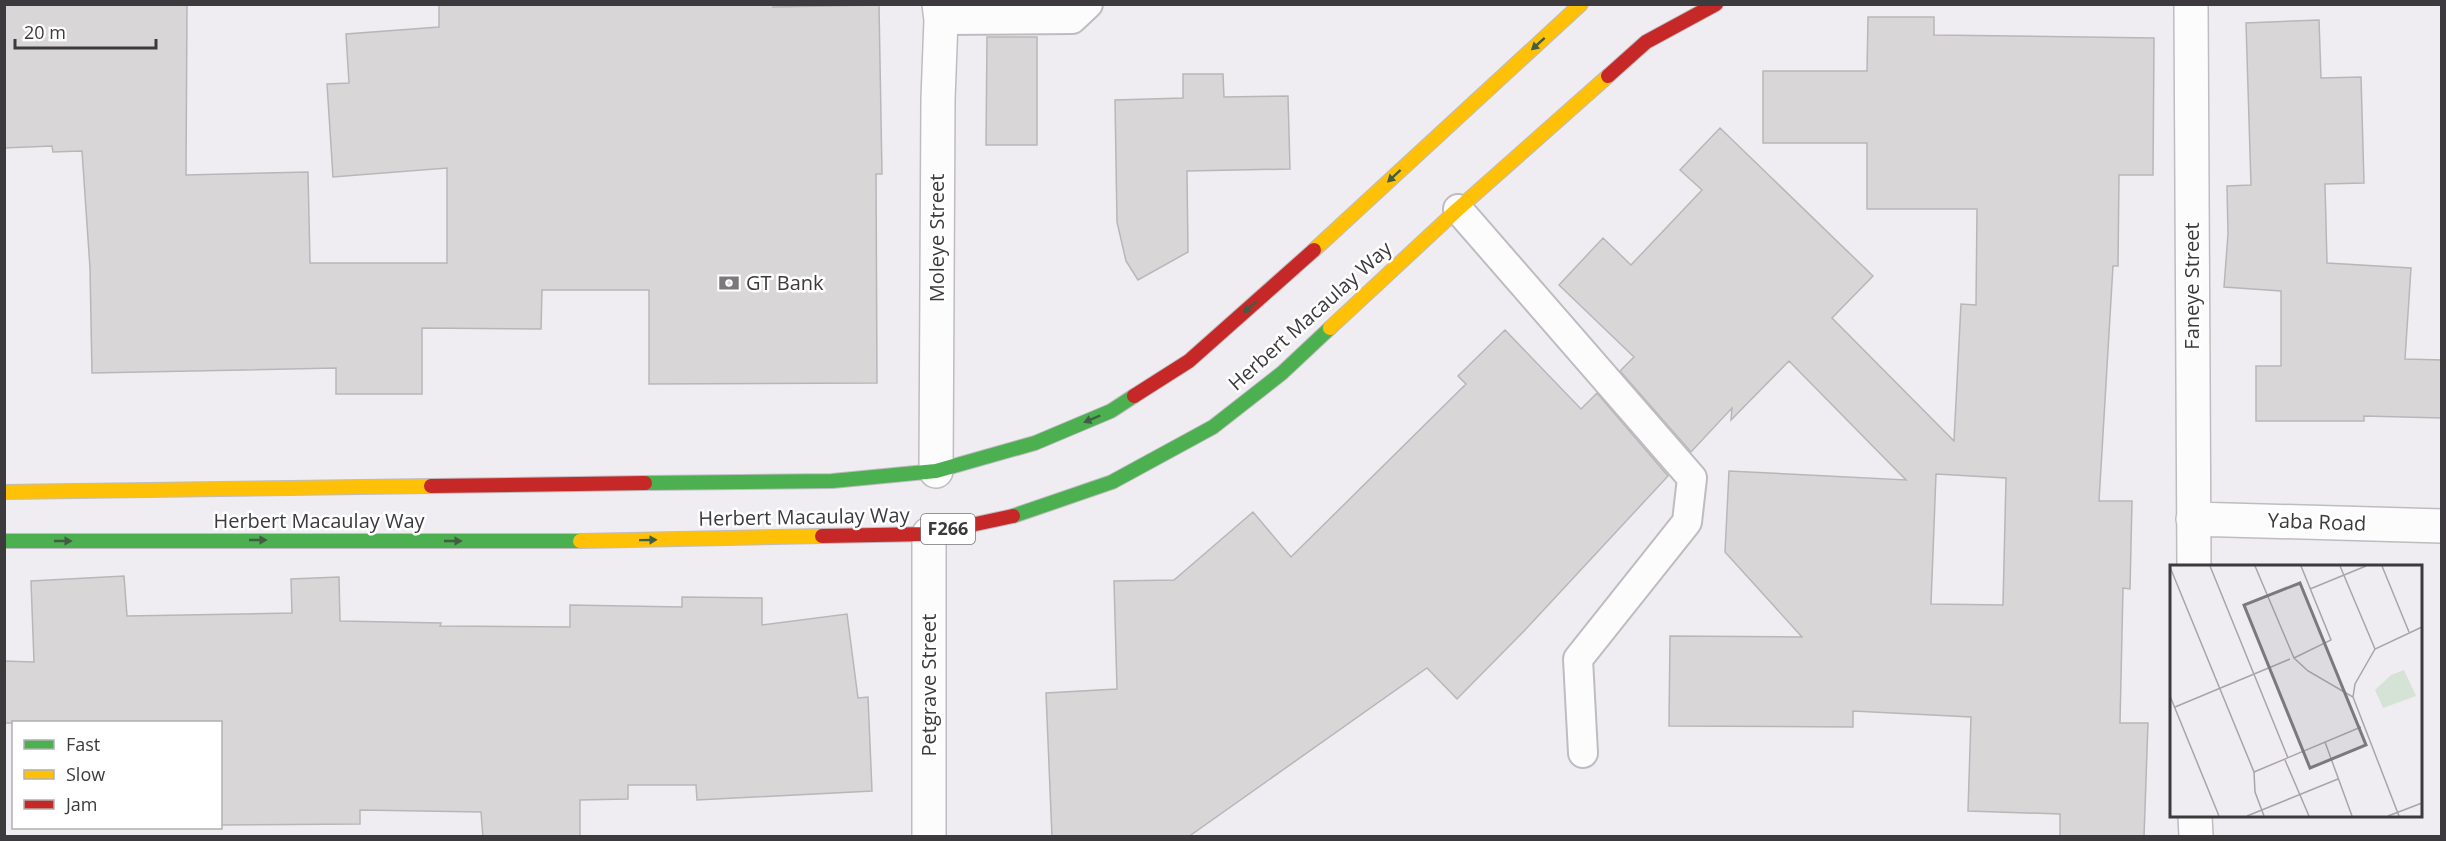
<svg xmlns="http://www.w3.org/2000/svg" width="2446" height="841" font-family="'Open Sans',sans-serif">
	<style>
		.building { fill: #d9d6d8; stroke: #b9b6b8; stroke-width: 1.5; fill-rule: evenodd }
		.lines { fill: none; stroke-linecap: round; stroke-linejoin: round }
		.lane-casing { stroke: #bebcc0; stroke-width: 32 }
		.street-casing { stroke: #bebcc0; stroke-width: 36 }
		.fast-casing { stroke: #bebcc0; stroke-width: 16 }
		.slow-casing { stroke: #bebcc0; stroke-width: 16 }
		.jam-casing { stroke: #bebcc0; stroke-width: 16 }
		.lane { stroke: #fdfcfd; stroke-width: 28 }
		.street { stroke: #fdfcfd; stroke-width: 33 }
		.fast { stroke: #4caf50; stroke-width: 14 }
		.slow { stroke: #ffc107; stroke-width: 14 }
		.jam { stroke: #c62828; stroke-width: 14 }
		.oneway { fill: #415d43 }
		.labels { text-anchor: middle; stroke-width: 5; stroke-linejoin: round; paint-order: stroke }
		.shield { fill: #fff; stroke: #767577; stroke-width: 1.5 }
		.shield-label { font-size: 18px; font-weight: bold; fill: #3c3a3d }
		.street-label { font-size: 20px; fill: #3c3a3d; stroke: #fff }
		.poi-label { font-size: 20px; fill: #3c3a3d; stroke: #fff; text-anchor: start }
		.inset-road { fill: none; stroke: #a8a5aa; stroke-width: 1.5 }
		.view { fill: #7b797c; fill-opacity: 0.15; stroke: #7b797c; stroke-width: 3 }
		.inset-edge { fill: none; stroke: #3c3a3d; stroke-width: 3 }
	</style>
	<rect width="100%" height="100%" fill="#f0edf2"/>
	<!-- building -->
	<path class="building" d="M4 4H187L186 175 308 172 310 263H447V168L333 177 327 84 349 83 346 34 439 27V4H773V7L879 5 882 174H876L877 383 649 384V290H542L541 329 422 328V394H336V368L92 373 90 268 82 151 53 152 52 146 4 148Z
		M1868 17H1934V35L2154 38 2153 175H2119L2118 266H2113L2099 501H2132L2130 589 2123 588 2120 723H2148L2144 837H2060V814L1968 811 1971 717 1853 711V727L1669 726 1670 636 1802 637 1725 552 1729 471 1906 480 1789 361 1731 420 1732 408 1691 452 1620 371 1634 357 1559 285 1603 238 1631 265 1702 190 1680 170 1720 128 1873 276 1832 318 1954 441 1961 304 1976 305 1977 209H1867V143H1763V71H1867ZM1936 474 2006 478 2003 605 1931 604Z
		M2319 20 2321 78 2361 77 2364 183 2325 184 2327 263 2411 268 2405 359 2442 360V418L2364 416V421H2256V366H2281V291L2224 287 2228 234 2227 186 2251 185 2246 23Z
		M987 37H1037V145H986Z
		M1183 74H1223L1224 97 1288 96 1290 169 1187 171 1188 252 1138 280 1126 261 1117 222 1115 100 1183 98Z
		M1505 330 1581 409 1597 393 1668 476 1525 630 1457 699 1427 668 1188 837H1052L1046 693 1117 689 1114 581 1174 580 1253 512 1291 557 1466 384 1458 376Z
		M124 576 127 616 292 613 291 579 339 577 340 621 441 623 440 626 570 627V605L682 607V597L762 598V625L847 614 858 698 868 697 872 791 697 800 696 785H628V799L580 800V837H483L481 812 360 810V824L220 825V723H4V661L34 662 31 581Z"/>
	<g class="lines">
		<!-- lane casing -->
		<g class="lane-casing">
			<path id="lane" d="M941 20 1072 19 1088 4
				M1458 209 1692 478 1687 522 1578 659 1583 753"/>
		</g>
		<!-- street casing -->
		<g class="street-casing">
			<path id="street" d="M2191 4 2194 566
				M936 471 938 99 941 20 939 4
				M2193 519 2442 526
				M2195 816 2196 836
				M929 836V534"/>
		</g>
		<!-- fast casing -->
		<g class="fast-casing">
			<path id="fast" d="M645 483 832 481 936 471 1035 443 1111 411 1134 396
				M1013 516 1112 482 1213 427 1282 373 1330 328
				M4 541H580"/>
		</g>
		<!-- slow casing -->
		<g class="slow-casing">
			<path id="slow" d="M1314 250 1581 4
				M1330 328 1458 209 1608 76
				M4 492 431 486
				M580 541 822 536"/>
		</g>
		<!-- jam casing -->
		<g class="jam-casing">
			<path id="jam" d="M1608 76 1646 42 1716 4
				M1134 396 1189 361 1314 250
				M431 486 645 483
				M822 536 929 534 1013 516"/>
		</g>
		<!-- lane -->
		<use href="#lane" class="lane"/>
		<!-- street -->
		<use href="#street" class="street"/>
		<!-- fast -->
		<use href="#fast" class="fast"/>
		<!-- slow -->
		<use href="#slow" class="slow"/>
		<!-- jam -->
		<use href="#jam" class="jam"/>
	</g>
	<!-- one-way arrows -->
	<defs><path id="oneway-solid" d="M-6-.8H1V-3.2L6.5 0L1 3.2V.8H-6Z" transform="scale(1.5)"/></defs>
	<g class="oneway">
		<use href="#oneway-solid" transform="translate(1538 44) rotate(138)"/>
		<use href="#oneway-solid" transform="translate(1394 176) rotate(137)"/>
		<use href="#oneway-solid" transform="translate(1250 307) rotate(139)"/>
		<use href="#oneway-solid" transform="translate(1092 419) rotate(157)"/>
		<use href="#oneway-solid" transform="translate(258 540)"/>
		<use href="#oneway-solid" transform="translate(648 540) rotate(-1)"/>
		<use href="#oneway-solid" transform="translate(63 541)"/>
		<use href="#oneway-solid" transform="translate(453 541)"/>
	</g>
	<!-- icons -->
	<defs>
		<g id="bank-bare" transform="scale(1.62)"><path d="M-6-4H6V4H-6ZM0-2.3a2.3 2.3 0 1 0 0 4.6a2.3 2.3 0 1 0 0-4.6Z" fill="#7b797c" stroke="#fff" stroke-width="2.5" paint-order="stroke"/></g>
	</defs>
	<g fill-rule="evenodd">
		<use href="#bank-bare" x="729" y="283"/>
	</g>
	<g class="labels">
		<!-- shield labels -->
		<rect class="shield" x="921" y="514" width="54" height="30" rx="4.5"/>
		<g class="shield-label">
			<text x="948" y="535">F266</text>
		</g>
		<!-- street labels -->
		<g class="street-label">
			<text transform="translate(937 238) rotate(-90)" y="7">Moleye Street</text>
			<text transform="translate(2192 286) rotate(-90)" y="7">Faneye Street</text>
			<text transform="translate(1310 316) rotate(-42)" y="7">Herbert Macaulay Way</text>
			<text transform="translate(804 517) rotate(-1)" y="7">Herbert Macaulay Way</text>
			<text x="319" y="528">Herbert Macaulay Way</text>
			<text transform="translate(2317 522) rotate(2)" y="7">Yaba Road</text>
			<text transform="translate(929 685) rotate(-90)" y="7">Petgrave Street</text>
		</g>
		<!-- poi labels -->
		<g class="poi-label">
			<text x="746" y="290">GT Bank</text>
		</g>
	</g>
	<!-- overview -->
	<g transform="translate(2170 565)">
		<rect width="252" height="252" fill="#f0edf2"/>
		<path d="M234 105 246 131 213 143 205 125 221 110Z" fill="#d4e3d6"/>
		<path class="inset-road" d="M40 1 118 193M85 1 124 93 138 106 183 132 229 251M170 1 205 84M212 1 239 67M0 2 84 207 85 227 94 251M140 24 196 1M124 93 161 75 131 1M0 131 49 251M183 132 185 119 205 84 252 62M5 142 120 94M155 177 182 251M115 195 139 251M84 207 191 162M77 251 168 214M218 251 252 238"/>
		<path class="view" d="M130 18 196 180 140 203 74 40Z"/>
		<rect width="252" height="252" class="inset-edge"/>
	</g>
	<!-- border -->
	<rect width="2446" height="841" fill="none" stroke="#3c3a3d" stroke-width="12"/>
	<!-- legend -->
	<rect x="12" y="721" width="210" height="108" fill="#ffffff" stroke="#b1b0b1" stroke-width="1.5"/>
	<rect x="24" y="740" width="30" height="9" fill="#4caf50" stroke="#b1b0b1" stroke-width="1.5"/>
	<text x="66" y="751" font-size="18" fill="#3c3a3d">Fast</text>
	<rect x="24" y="770" width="30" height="9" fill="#ffc107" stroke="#b1b0b1" stroke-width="1.5"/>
	<text x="66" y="781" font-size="18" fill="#3c3a3d">Slow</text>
	<rect x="24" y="800" width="30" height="9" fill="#c62828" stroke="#b1b0b1" stroke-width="1.5"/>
	<text x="66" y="811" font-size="18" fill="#3c3a3d">Jam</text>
	<!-- scale -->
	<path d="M15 39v9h141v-9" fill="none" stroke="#3c3a3d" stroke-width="3"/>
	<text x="24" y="39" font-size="18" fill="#3c3a3d" stroke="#ffffff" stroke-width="4.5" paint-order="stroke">20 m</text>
</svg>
